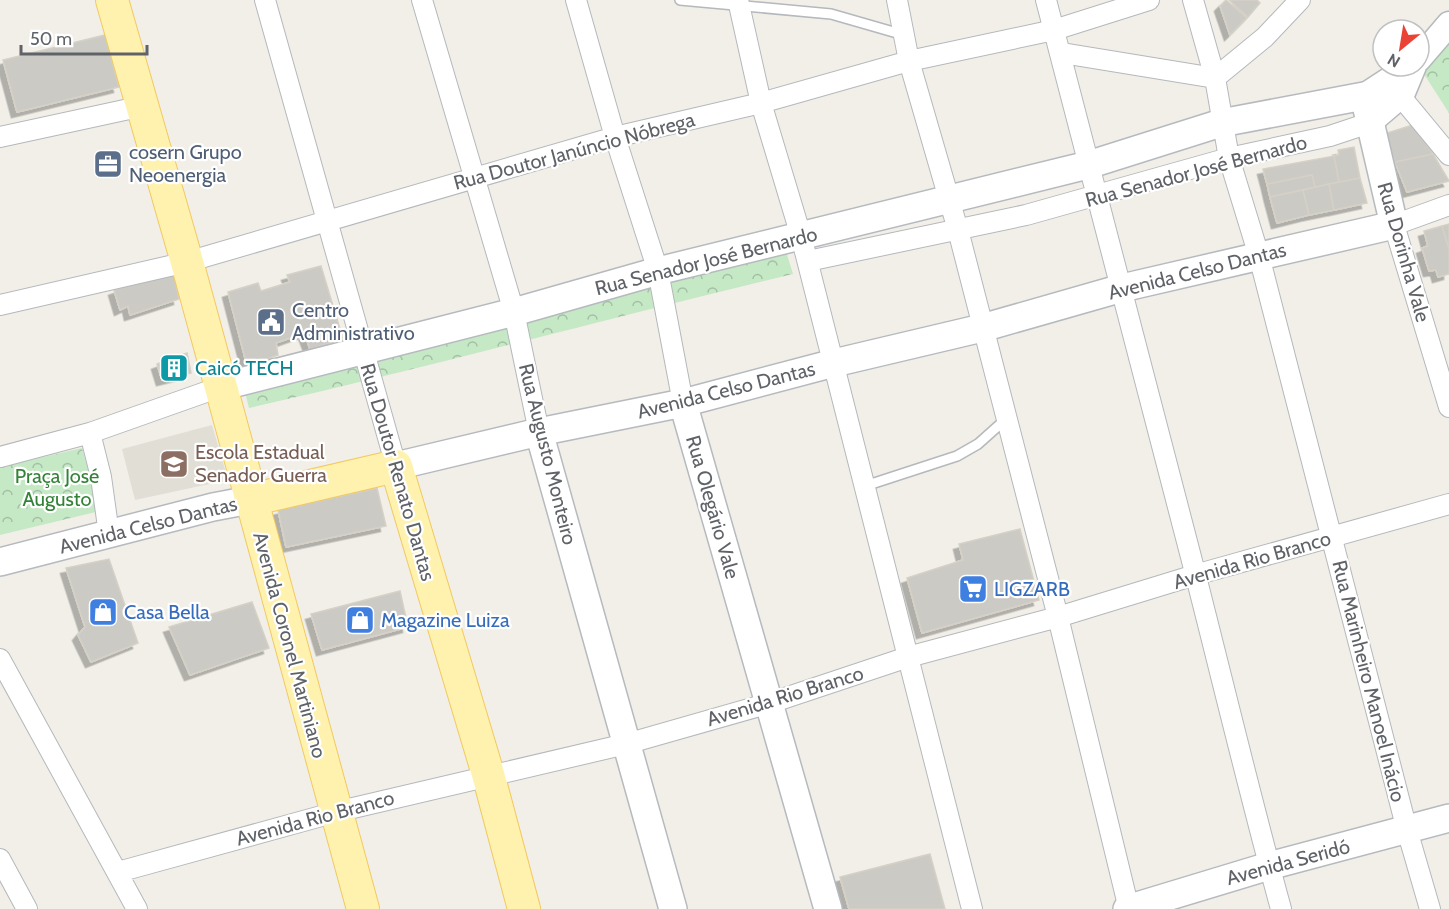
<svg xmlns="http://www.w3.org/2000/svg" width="1449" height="909" font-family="Cabin,sans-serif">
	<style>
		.education { fill: #e1ded6 }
		.park { fill: url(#park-crowns) }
		.building { fill: #cccac5; stroke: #d6d1c6; stroke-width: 1.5; filter: url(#shadow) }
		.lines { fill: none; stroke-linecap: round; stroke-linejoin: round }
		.service-casing { stroke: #b5b8bc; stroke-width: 12 }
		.minor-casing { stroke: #b5b8bc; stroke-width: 22 }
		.tertiary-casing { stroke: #b5b8bc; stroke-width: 27 }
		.secondary-casing { stroke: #b6babf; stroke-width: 30 }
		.primary-casing { stroke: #f2c960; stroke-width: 34 }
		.service { stroke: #fff; stroke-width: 9 }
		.minor { stroke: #fff; stroke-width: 20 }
		.tertiary { stroke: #fff; stroke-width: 24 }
		.secondary { stroke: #fff; stroke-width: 27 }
		.primary { stroke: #fff2af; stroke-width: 32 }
		.labels { text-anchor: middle; stroke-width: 4.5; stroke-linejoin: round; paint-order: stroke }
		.street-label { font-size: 20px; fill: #5f6368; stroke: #fff }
		.service-label { font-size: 20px; fill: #4e5e75; stroke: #fff; text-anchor: start }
		.culture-label { font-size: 20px; fill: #0d838f; stroke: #fff; text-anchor: start }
		.education-label { font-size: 20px; fill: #785e54; stroke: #fff; text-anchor: start }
		.park-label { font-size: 20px; fill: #348238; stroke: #fff }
		.shop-label { font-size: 20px; fill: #366cbe; stroke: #fff; text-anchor: start }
	</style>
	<defs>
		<pattern id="park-crowns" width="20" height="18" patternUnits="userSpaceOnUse" patternTransform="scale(1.5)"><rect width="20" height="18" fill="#c5e8c5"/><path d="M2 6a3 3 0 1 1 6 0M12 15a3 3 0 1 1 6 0" fill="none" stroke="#a3c0a4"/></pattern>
		<filter id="shadow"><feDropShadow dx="-5.5" dy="5.5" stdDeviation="0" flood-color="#0004"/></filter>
	</defs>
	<rect width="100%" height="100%" fill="#f1efe8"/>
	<!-- education -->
	<path class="education" d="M212 425 228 480 135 500 122 449Z"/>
	<!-- park -->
	<path class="park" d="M1449 39V113L1422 71Z
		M784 245 793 274C611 317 431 367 249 408L243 384Z
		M82 448 100 511 0 535V467Z"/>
	<!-- building -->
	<path class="building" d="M1226 0 1247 18 1230 35 1220 6Z
		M1229 0H1257L1260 3 1248 17Z
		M105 35 119 87 17 112 3 60Z
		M1413 125 1433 154 1395 162 1384 134Z
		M1354 147 1360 178 1339 182 1334 156 1339 155 1338 150Z
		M1433 154 1449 181 1407 192 1395 162Z
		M1334 156 1339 182 1315 187 1312 175 1267 184 1263 169Z
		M1312 175 1315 187 1270 197 1267 184Z
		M1360 178 1367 203 1334 210 1329 184Z
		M1329 184 1334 210 1309 215 1303 190Z
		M1303 190 1309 215 1277 223 1270 197Z
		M1449 224V249L1442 226Z
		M1442 226 1449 249V274L1438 277 1436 270 1429 271 1422 248 1428 246 1424 231Z
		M321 266 343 339 310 349 304 333 276 343 278 355 247 366 228 292 258 283 261 291 290 282 287 275Z
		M173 270 179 299 130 315 128 306 120 310 114 290Z
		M187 353 191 373 162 380 157 364Z
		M377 488 386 526 286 547 278 510Z
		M1020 529 1039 600 922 633 907 578 963 560 959 544Z
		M109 559 138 643 91 662 78 635 85 627 66 568Z
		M400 591 408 627 322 650 311 614Z
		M252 602 269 648 190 675 169 627Z
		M930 854 945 909H849L840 877Z"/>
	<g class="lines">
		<!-- service casing -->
		<g class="service-casing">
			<path id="service" d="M680 0 831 14 904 35
				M865 486 957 456 978 444 1006 419"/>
		</g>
		<!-- minor casing -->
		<g class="minor-casing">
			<path id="minor" d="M265 0 396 466
				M422 0 514 312 539 432
				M576 0 615 137 658 271 683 403
				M738 0 761 103 801 236 972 909
				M897 0 909 61 958 230 1058 617 1129 909
				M1046 0C1095 185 1143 371 1191 557 1221 674 1249 792 1281 909
				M1193 0 1215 78 1229 158 1259 256 1407 830 1430 909
				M1062 53 1215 78 1265 37 1300 0
				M1392 86 1449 155
				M0 137 143 106
				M1449 205 1394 225 1449 407
				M808 261 1026 215 1229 158 1330 136 1369 123
				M0 305 187 262 615 137 761 103 909 61 1054 30 1149 0
				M90 433 101 477 109 534
				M0 457 90 433 220 387
				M0 659 137 909
				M0 859 27 909
				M118 872 336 812 626 744 770 703 908 657 1058 617 1195 575 1449 504"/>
		</g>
		<!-- tertiary casing -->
		<g class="tertiary-casing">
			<path id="tertiary" d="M1419 59 1449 24
				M1364 96 1410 66
				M1369 123 1402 95 1414 66"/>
		</g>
		<!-- secondary casing -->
		<g class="secondary-casing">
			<path id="secondary" d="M220 387 514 312 658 271 1088 165 1221 123 1364 96 1394 225 1122 288 982 328 834 363 683 403 539 432 396 466
				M683 403 828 909
				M539 432 673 909
				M0 562 213 507 250 500
				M1127 909 1269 866 1449 818"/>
		</g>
		<!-- primary casing -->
		<g class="primary-casing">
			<path id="primary" d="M112 0 187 262 363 909
				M250 500 396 466 488 774 524 909"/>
		</g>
		<!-- service -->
		<use href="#service" class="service"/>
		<!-- minor -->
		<use href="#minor" class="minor"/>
		<!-- tertiary -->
		<use href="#tertiary" class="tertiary"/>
		<!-- secondary -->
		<use href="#secondary" class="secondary"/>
		<!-- primary -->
		<use href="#primary" class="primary"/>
	</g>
	<!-- icons -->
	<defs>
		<g id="office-square" transform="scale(1.5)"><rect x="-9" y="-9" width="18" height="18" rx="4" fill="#5c6f8a" stroke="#fff"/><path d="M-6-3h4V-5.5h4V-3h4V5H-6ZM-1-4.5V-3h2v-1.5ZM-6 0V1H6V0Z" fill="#fff"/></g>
		<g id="civic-square" transform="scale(1.5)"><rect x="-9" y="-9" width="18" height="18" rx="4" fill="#5c6f8a" stroke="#fff"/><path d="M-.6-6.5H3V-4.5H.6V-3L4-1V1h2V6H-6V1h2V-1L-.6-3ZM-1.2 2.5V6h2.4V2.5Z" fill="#fff"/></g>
		<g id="building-square" transform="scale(1.5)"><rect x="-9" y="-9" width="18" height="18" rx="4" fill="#0f9aa8" stroke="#fff"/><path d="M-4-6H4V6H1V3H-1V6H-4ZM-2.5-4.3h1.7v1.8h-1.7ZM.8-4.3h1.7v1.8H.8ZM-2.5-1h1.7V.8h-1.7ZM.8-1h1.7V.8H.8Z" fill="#fff"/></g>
		<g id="school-square" transform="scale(1.5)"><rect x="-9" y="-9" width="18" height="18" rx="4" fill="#8d6e63" stroke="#fff"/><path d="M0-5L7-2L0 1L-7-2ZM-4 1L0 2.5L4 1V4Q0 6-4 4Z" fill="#fff"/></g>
		<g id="supermarket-square" transform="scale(1.5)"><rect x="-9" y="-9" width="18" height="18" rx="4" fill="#3f7fe0" stroke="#fff"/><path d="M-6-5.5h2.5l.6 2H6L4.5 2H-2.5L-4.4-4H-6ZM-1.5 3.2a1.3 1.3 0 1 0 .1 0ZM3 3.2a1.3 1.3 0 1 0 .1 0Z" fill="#fff"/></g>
		<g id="shop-square" transform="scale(1.5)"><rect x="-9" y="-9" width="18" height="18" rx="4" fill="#3f7fe0" stroke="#fff"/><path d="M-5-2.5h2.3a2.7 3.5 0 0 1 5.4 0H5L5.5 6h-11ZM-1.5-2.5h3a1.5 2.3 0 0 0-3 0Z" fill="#fff"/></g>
	</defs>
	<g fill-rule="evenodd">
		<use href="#office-square" x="108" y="164"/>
		<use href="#civic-square" x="271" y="322"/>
		<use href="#building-square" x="174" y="368"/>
		<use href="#school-square" x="174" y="464"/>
		<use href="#supermarket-square" x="973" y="589"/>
		<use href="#shop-square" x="103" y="612"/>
		<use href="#shop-square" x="360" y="620"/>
	</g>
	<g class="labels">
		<!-- street labels -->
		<g class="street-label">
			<text transform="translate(574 151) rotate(-15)" y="7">Rua Doutor Janúncio Nóbrega</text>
			<text transform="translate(1196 171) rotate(-15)" y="7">Rua Senador José Bernardo</text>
			<text transform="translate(1404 252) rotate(74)" y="7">Rua Dorinha Vale</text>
			<text transform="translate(706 261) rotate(-14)" y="7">Rua Senador José Bernardo</text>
			<text transform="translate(1197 271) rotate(-14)" y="7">Avenida Celso Dantas</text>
			<text transform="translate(726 390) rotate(-14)" y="7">Avenida Celso Dantas</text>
			<text transform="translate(548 454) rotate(76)" y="7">Rua Augusto Monteiro</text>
			<text transform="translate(398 472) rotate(74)" y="7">Rua Doutor Renato Dantas</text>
			<text transform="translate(713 507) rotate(74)" y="7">Rua Olegário Vale</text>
			<text transform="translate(148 525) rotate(-14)" y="7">Avenida Celso Dantas</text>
			<text transform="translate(1252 560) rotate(-16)" y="7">Avenida Rio Branco</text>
			<text transform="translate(290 645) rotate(75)" y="7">Avenida Coronel Martiniano</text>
			<text transform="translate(1369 681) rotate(76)" y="7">Rua Marinheiro Manoel Inácio</text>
			<text transform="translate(785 696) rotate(-17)" y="7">Avenida Rio Branco</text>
			<text transform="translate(315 818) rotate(-15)" y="7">Avenida Rio Branco</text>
			<text transform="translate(1288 862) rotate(-15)" y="7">Avenida Seridó</text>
		</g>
		<!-- service labels -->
		<g class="service-label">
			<text x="129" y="159">cosern Grupo<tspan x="129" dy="23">Neoenergia</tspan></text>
			<text x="292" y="317">Centro<tspan x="292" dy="23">Administrativo</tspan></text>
		</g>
		<!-- culture labels -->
		<g class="culture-label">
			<text x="195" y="375">Caicó TECH</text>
		</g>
		<!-- education labels -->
		<g class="education-label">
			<text x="195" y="459">Escola Estadual<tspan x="195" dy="23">Senador Guerra</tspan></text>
		</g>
		<!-- park labels -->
		<g class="park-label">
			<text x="57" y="483">Praça José<tspan x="57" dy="23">Augusto</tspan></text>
		</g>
		<!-- shop labels -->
		<g class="shop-label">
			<text x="994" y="596">LIGZARB</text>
			<text x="124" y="619">Casa Bella</text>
			<text x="381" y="627">Magazine Luiza</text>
		</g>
	</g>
	<!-- north arrow -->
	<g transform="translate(1401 48) rotate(210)"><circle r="28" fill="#ffffff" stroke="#bfc1c3" stroke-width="1.5"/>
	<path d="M0-4.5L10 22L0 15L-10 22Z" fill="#ea4335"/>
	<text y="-9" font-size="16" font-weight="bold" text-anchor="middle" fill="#5f6368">N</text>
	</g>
	<!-- scale -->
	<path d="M21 45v9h126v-9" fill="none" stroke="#5f6368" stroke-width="3"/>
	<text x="30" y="45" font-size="18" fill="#5f6368" stroke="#ffffff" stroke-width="4.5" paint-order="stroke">50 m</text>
</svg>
